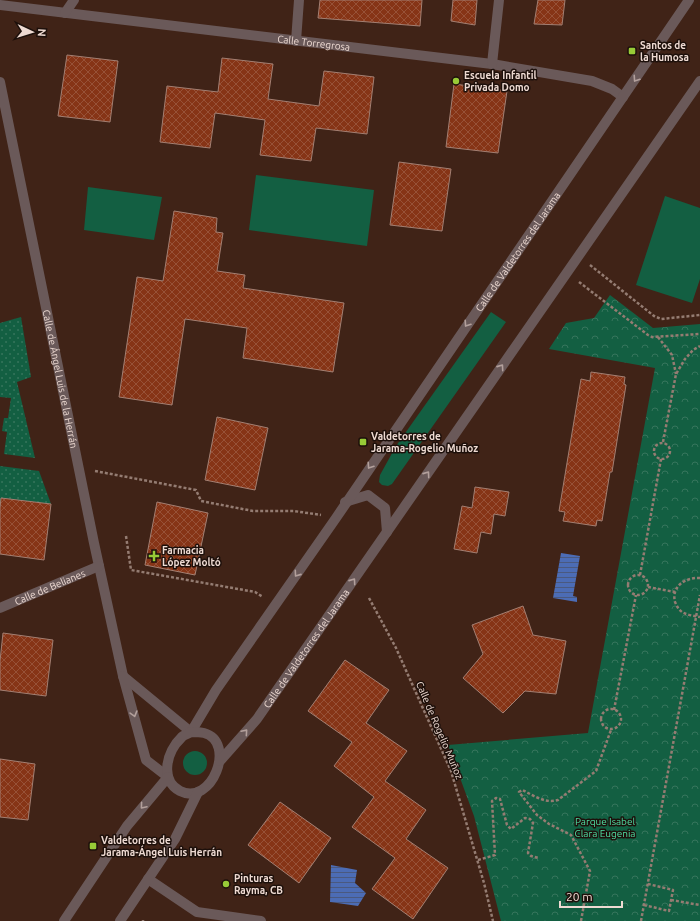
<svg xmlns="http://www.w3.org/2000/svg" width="700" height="921" font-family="Ubuntu,sans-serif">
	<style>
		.grass { fill: #135f42 }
		.park { fill: url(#park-crowns) }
		.garden { fill: url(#garden-dots) }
		.water { fill: url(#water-rules) }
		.building { fill: url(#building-cross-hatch); stroke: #a37f72 }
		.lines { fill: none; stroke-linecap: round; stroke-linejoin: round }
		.path { stroke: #947c72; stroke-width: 2.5; stroke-dasharray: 3 2; stroke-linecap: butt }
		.service { stroke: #6a5959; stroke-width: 10 }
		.minor { stroke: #6a5959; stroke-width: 10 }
		.tertiary { stroke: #6a5959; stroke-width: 10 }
		.oneway { stroke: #b3a09c }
		.poi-dot { fill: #98cb37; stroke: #1d100b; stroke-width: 1.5 }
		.labels { text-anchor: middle; stroke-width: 3; stroke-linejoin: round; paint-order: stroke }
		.street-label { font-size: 10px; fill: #eedad2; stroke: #1d100b }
		.poi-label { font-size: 10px; font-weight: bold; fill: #eedad2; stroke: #1d100b; text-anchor: start }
		.park-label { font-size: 10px; fill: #50e0a5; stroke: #1d100b }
	</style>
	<defs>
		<pattern id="park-crowns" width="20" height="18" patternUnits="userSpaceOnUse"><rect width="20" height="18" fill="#135f42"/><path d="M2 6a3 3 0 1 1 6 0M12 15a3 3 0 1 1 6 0" fill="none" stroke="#36755c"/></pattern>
		<pattern id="garden-dots" width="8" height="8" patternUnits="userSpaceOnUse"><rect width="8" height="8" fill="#135f42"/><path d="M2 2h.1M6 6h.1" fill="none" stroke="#36755c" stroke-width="1.8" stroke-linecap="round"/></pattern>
		<pattern id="water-rules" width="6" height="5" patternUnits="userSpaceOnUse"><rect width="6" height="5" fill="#4c6cb5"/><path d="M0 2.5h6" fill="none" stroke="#4a5980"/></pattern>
		<pattern id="building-cross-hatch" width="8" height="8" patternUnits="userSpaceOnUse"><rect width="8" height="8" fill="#863416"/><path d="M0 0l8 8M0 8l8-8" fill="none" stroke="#975137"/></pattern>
	</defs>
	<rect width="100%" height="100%" fill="#402317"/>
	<!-- grass -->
	<path class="grass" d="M256 175 374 190 367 246 249 230Z
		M88 187 162 197 154 240 84 230Z
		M665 196 700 208V279L692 303 636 285Z
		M491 312 506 322 392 484 388 486 382 485 379 482 380 475 396 446Z
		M183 763a12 12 0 1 1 24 0a12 12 0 1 1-24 0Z"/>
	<!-- park -->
	<path class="park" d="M610 295 653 328 700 324V921H501L474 816 448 745 588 733 655 368 549 349 566 323 594 318Z"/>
	<!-- garden -->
	<path class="garden" d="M21 317 31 377 17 382 35 458 4 454 7 432 2 431 4 418H8L11 398 0 397V323Z
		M0 466 39 471 51 504 2 498 0 508Z"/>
	<!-- water -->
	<path class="water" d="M561 553 580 556 573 596 577 597V602L553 598Z
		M331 865 357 870 355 883 366 893 358 906 330 902Z"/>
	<!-- building -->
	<path class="building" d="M320 0H422L420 26 318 18Z
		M453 0H477L475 25 451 21Z
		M538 0H565L562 25 534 24Z
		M67 55 118 61 110 122 58 116Z
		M222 58 273 64 268 99 319 106 324 71 374 77 367 134 316 128 311 161 260 155 265 120 215 113 210 148 160 142 167 86 218 92Z
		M454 84 507 91 498 153 446 147Z
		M399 162 451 169 442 231 390 225Z
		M174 211 217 218 216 232 223 233 217 271 245 275 243 288 344 303 333 372 243 358 247 328 185 319 172 405 119 397 137 277 163 281Z
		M591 372 625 377 624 384 626 385 612 472H610L602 521 597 520 596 526 563 521 565 512 559 511 581 379 590 381Z
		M217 417 268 428 255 490 205 480Z
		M475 487 509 492 505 516 494 514 491 534 481 532 477 553 454 549 462 506 472 508Z
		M1 498 51 504 44 560 0 554V508Z
		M157 502 208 513 195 575 145 565Z
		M523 606 533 635 566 641 556 694 525 691 503 713 463 678 483 654 472 625Z
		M3 633 53 640 46 696 0 690V661Z
		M345 660 389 690 366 723 407 751 385 781 426 810 406 839 448 868 413 919 372 889 395 858 352 827 374 797 334 766 352 742 308 711Z
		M0 759 35 764 28 820 0 817Z
		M280 802 331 838 299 883 248 845Z"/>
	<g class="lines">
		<!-- path -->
		<path class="path" d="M590 265 654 316 661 319 700 315
			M579 282 648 335 652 337 700 334
			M658 337 672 355 676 374
			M663 442 676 374 685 359 693 350 700 346
			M654 451a8 8 0 1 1 16 0a8 8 0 1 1-16 0Z
			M95 471 196 490 201 501 253 511H294L321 515
			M126 536 131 570 255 592 263 597
			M640 575 661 459
			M628 585a10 10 0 1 1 20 0a10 10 0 1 1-20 0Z
			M700 578C686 577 671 586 675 602 677 606 678 609 682 612 687 615 694 616 700 617
			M648 587 675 592
			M369 598 396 648 451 771 484 883 493 921
			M601 719a10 10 0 1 1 20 0a10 10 0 1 1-20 0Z
			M614 710 636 595
			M478 860 495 855 492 801 496 798 500 799 507 825 511 829 525 818 530 819 533 823 528 853 531 856 539 858
			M671 900 700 905
			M644 905 669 911 673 890 648 884
			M143 921V920
			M581 921 590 871 571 835 549 824 537 815 519 792 522 790C533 795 545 804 558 800L596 771 611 730
			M641 921 700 595"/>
		<!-- service -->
		<path class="service" d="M148 879 197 912 261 921"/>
		<!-- minor -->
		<g class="minor">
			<path id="s1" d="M0 5 492 64 592 81 612 89 623 97"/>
			<path d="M65 13 74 0"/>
			<path d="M296 41 299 0"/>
			<path d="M492 64 499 0"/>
			<path id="s2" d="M0 82 94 543 123 676 146 760 168 777"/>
			<path d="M345 502 368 495 385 508 387 532"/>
			<path id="s3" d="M0 608 99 566"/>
			<path d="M123 676 191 732"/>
		</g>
		<!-- tertiary -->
		<g class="tertiary">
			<path id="s4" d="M191 732 216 690 336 518 689 0"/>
			<path d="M191 732C195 732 200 732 204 733 237 742 212 807 180 791 159 780 167 751 181 738 183 735 188 734 191 732Z"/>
			<path id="s5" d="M220 761 257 719 700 81"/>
			<path d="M64 921 127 826 168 777"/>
			<path d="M120 921 175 839 198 792"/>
		</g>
	</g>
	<!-- one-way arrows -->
	<defs><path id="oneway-chevron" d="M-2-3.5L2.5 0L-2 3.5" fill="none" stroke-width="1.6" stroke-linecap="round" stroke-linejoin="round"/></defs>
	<g class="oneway">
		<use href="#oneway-chevron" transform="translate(636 79) rotate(124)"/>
		<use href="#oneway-chevron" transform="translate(467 324) rotate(124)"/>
		<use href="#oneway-chevron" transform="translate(501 367) rotate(-55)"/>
		<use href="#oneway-chevron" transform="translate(370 466) rotate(124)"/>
		<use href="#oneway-chevron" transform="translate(427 474) rotate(-55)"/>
		<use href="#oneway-chevron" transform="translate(297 574) rotate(125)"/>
		<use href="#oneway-chevron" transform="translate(353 581) rotate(-55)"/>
		<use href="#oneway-chevron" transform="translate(134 714) rotate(74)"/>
		<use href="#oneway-chevron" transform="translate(245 732) rotate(-49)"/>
		<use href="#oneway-chevron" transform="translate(143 806) rotate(130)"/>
	</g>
	<!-- markers -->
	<g class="poi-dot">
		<rect x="628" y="47" width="8" height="8" rx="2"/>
		<circle cx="456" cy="81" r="4"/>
		<rect x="359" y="438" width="8" height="8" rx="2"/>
		<path d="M152 550h4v4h4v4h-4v4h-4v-4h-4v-4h4z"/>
		<rect x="89" y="842" width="8" height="8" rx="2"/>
		<circle cx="226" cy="884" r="4"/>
	</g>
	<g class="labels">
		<!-- street labels -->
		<g class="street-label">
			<text dy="4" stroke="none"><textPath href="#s1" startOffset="316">Calle Torregrosa</textPath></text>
			<text dy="4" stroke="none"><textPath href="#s4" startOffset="581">Calle de Valdetorres del Jarama</textPath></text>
			<text dy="4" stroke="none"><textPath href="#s2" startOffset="303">Calle de Ángel Luis de la Herrán</textPath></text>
			<text dy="4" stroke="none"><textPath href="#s3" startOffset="54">Calle de Belianes</textPath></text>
			<text dy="4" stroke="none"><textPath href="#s5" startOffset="142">Calle de Valdetorres del Jarama</textPath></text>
			<text transform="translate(440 730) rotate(67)" y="4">Calle de Rogelio Muñoz</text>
		</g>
		<!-- poi labels -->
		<g class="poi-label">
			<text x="640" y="49">Santos de<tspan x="640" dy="12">la Humosa</tspan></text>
			<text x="464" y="79">Escuela Infantil<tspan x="464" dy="12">Privada Domo</tspan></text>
			<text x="371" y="440">Valdetorres de<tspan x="371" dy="12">Jarama-Rogelio Muñoz</tspan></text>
			<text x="162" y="554">Farmacia<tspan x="162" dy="12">López Moltó</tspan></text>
			<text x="101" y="844">Valdetorres de<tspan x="101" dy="12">Jarama-Ángel Luis Herrán</tspan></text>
			<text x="234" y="882">Pinturas<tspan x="234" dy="12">Rayma, CB</tspan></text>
		</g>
		<!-- park labels -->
		<g class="park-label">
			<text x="605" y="825">Parque Isabel<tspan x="605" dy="12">Clara Eugenia</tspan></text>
		</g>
	</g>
	<!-- north arrow -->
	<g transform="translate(32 32) rotate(94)" stroke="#1d100b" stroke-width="3" paint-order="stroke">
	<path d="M0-3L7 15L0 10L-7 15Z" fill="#eedad2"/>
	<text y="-6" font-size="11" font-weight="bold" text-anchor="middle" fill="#eedad2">N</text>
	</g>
	<!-- scale -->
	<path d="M560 901v6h62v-6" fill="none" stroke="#eedad2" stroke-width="2"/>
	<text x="566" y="901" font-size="12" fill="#eedad2" stroke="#1d100b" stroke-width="3" paint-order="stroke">20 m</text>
</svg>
